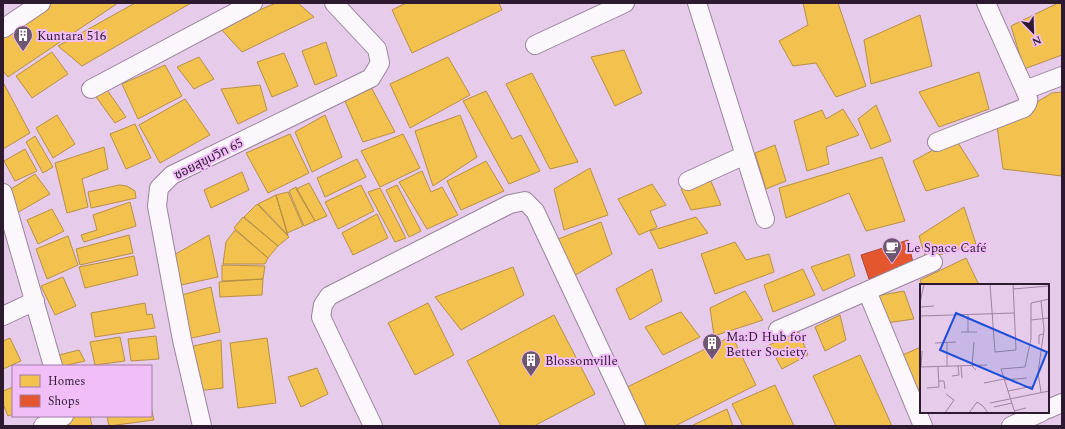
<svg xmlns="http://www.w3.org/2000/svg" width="1065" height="429" font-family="Spectral,'Noto Sans Thai',serif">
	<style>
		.homes { fill: #f2c14e; stroke: #b78f45 }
		.shops { fill: #e4572e; stroke: #ad452f }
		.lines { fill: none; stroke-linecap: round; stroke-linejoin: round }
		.street-casing { stroke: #99849c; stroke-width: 20 }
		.street { stroke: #fbf7fc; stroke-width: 18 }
		.labels { text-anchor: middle; stroke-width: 4; stroke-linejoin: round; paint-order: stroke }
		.poi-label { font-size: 13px; fill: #2d1a30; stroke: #f1bef8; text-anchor: start }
		.street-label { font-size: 13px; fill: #2d1a30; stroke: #f1bef8 }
		.inset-road { fill: none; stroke: #9d84a0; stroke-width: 1 }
		.view { fill: #1d4ed8; fill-opacity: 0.15; stroke: #1d4ed8; stroke-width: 2 }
		.inset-edge { fill: none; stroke: #2d1a30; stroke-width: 2 }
	</style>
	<rect width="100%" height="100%" fill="#e7cbeb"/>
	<!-- homes -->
	<path class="homes" d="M50 3H118L8 77 3 71V34Z
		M135 3H191L82 66 58 46Z
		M276 3H298L314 17 242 52 219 27Z
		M406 3H499L502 10 412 53 392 10Z
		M803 3H838L866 86 836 97 816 63 793 66 779 41 808 25Z
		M1058 3H1062V55L1024 69 1011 26Z
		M920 15 932 66 871 84 864 40Z
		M326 42 337 76 315 85 302 51Z
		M624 50 642 93 615 106 591 57Z
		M52 52 68 74 32 98 16 76Z
		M284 53 298 86 272 97 257 62Z
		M199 57 214 79 194 89 177 67Z
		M448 57 470 95 410 128 390 84Z
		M165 65 182 96 138 119 122 84Z
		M979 72 989 109 939 127 919 92Z
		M532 73 578 162 550 169 506 84Z
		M3 84H4L30 133 3 149Z
		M260 85 267 110 238 124 221 89Z
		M105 87 126 117 115 123 94 94Z
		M371 87 395 132 363 142 344 99Z
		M486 91 512 139 521 135 540 171 509 184 463 101Z
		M1062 92V176L1003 169 997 126 1052 93Z
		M185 99 210 135 160 163 139 125Z
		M876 105 891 141 871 149 858 119Z
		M843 109 859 135 826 147 829 164 807 171 794 121 822 110 826 119Z
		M57 115 75 144 53 158 36 128Z
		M325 115 342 157 312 172 295 132Z
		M460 115 477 157 433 186 415 131Z
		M135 124 151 158 126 169 110 134Z
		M290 134 309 173 268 193 246 153Z
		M403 134 420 168 380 187 361 151Z
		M35 136 53 167 43 173 26 142Z
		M955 138 979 176 926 191 913 161Z
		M775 145 786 181 766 189 755 153Z
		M104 147 108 169 82 179 88 207 67 213 55 163Z
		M25 149 37 171 15 181 4 161Z
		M882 157 905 221 866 231 849 193 786 218 779 188Z
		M357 159 366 177 325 197 317 178Z
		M486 161 504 191 461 210 447 181Z
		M590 168 608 215 564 230 554 189Z
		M422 171 431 192 442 187 458 215 427 229 399 182Z
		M242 172 249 190 211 208 204 190Z
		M35 174 50 194 10 217 3 194Z
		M710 179 721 205 691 210 681 189Z
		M309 183 327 216 315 221 296 189Z
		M652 184 666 205 650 211 657 227 639 235 618 199Z
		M119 185 127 186 135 191 136 198 91 208 88 192Z
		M361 185 374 211 338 229 325 202Z
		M397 185 421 231 409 237 386 190Z
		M296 187 315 221 304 226 289 191Z
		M380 188 406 238 395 242 368 192Z
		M288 192 303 226 287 233 276 195Z
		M276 195 288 235 258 204Z
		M130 202 136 226 84 242 81 235 97 230 93 215Z
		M257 204 289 237 278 246 244 217Z
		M964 207 976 244 926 259 919 236Z
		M52 209 64 231 38 244 27 220Z
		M377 214 388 238 353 255 342 233Z
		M243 217 278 246 268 258 234 228Z
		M696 217 708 233 659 249 650 231Z
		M601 222 612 254 572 277 556 240Z
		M235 230 268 258 265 264H223L226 242Z
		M129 235 133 253 80 265 76 249Z
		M209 235 218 277 172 287 167 259Z
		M68 236 78 265 47 279 36 249Z
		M735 242 746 260 769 254 774 272 715 294 701 254Z
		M849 254 855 276 823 291 811 267Z
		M134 256 138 275 85 288 79 267Z
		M966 258 979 285H922L920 280Z
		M222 265 265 266 263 279 222 281Z
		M513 267 524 295 461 330 435 297Z
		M652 269 662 301 630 320 616 289Z
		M803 269 815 295 773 312 764 285Z
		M63 277 76 306 55 315 41 286Z
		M263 279 262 295 220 297 219 282Z
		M211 287 220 332 182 340 174 297Z
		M745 291 763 320 714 336 710 308Z
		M904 291 914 319 886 323 876 296Z
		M145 303 147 315 152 314 155 328 95 337 91 313Z
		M428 303 454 355 415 375 388 323Z
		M681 312 700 337 663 355 645 327Z
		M554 315 595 394 534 426H501L467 361Z
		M840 315 846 340 825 351 815 327Z
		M799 332 808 355 782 369 769 345Z
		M156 336 159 359 131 361 128 339Z
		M732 336 756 385 675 426H643L625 388Z
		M120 337 125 361 95 365 90 342Z
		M10 338 21 361 3 369V341Z
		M267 338 276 403 238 408 230 343Z
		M221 340 223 388 188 392 184 348Z
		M921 347V401L900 356Z
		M79 350 85 361 63 366H53L51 357Z
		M860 355 892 426H836L813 376Z
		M317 368 328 394 301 407 288 377Z
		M775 385 794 426H743L732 404Z
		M13 387V414L8 416 3 404V391Z
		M151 407 154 420 109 426 107 416H151Z
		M727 409 733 426H693V425Z
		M76 416H90L92 426H57Z"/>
	<!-- shops -->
	<path class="shops" d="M908 240 913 263 869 279 861 255Z"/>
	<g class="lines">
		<!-- street casing -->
		<g class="street-casing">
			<path id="street" d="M697 3 765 219
				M4 28 41 3
				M535 45 625 3
				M91 89 253 3
				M1025 90 1062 76
				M937 142 1024 108C1030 101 1029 99 1025 90L986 3
				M688 181 745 155
				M3 193 53 366
				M867 291 923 426
				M3 316 35 301
				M778 330 933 262
				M1048 409 1062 403
				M43 426 64 416
				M202 426 182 340 157 206 159 188 172 175 371 78 380 63 377 49 334 3
				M373 426 321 317 323 305 329 296 510 204 525 201 535 211 636 426
				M1011 426 1042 412"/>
		</g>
		<!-- street -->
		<use href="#street" class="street"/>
	</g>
	<!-- icons -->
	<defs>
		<g id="building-pin" transform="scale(1)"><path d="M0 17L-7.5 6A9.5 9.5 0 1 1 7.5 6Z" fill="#6e5871" stroke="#f1bef8"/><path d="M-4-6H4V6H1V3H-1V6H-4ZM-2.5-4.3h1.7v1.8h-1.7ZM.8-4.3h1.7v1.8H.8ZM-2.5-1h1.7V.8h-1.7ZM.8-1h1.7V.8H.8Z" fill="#fff"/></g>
		<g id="cafe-pin" transform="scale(1)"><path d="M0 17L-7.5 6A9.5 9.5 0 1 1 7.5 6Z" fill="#6e5871" stroke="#f1bef8"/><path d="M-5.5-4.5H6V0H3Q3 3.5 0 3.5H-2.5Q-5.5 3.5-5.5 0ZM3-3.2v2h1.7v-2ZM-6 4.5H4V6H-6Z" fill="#fff"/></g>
	</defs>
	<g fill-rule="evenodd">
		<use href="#building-pin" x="23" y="35"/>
		<use href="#cafe-pin" x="892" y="247"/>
		<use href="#building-pin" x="712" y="343"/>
		<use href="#building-pin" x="531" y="360"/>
	</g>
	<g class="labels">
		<!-- poi labels -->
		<g class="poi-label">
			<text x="37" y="40">Kuntara 516</text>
			<text x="906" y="252">Le Space Café</text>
			<text x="726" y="341">Ma:D Hub for<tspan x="726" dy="15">Better Society</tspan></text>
			<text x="545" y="365">Blossomville</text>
		</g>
		<!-- street labels -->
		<g class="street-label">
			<text transform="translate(208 158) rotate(-27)" y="5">ซอยสุขุมวิท 65</text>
		</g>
	</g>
	<!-- overview -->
	<g transform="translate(920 284)">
		<rect width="129" height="129" fill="#e7cbeb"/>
		<path class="inset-road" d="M70 0 75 68 96 66 93 0M93 5 129 2M0 19 4 0M0 23 14 22M0 32 94 29M111 36 129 34M41 48H57M48 48V31M54 58 52 82 56 86M15 59 36 58M27 59V83M119 60V51L124 50M41 82 42 94M0 83 67 81M1 83 2 67M32 92 39 91 38 82M84 96 107 94M19 97H24L25 105M64 99 84 95M7 104 19 103 18 83M88 107 113 102M121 108 118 89 124 46 121 17M70 119 129 107M74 123 92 119M94 127 106 124M25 129 34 116 26 110M49 129 57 118 63 122 68 129M95 129 81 85 105 83 111 55V19L129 15"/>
		<path class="view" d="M36 29 127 68 112 105 20 66Z"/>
		<rect width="129" height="129" class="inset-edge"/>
	</g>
	<!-- border -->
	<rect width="1065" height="429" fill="none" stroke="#2d1a30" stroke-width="8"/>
	<!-- legend -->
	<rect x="12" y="365" width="140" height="52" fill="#f1bef8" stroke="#a37ca8"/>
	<rect x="20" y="375" width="20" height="12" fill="#f2c14e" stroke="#a37ca8"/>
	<text x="48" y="385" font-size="12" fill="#2d1a30">Homes</text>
	<rect x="20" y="395" width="20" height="12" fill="#e4572e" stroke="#a37ca8"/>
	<text x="48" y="405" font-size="12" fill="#2d1a30">Shops</text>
	<!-- north arrow -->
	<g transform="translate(1033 32) rotate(157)" stroke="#f1bef8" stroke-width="3" paint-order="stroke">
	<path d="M0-3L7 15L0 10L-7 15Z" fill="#2d1a30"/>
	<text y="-6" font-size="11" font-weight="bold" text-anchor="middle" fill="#2d1a30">N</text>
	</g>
</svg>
